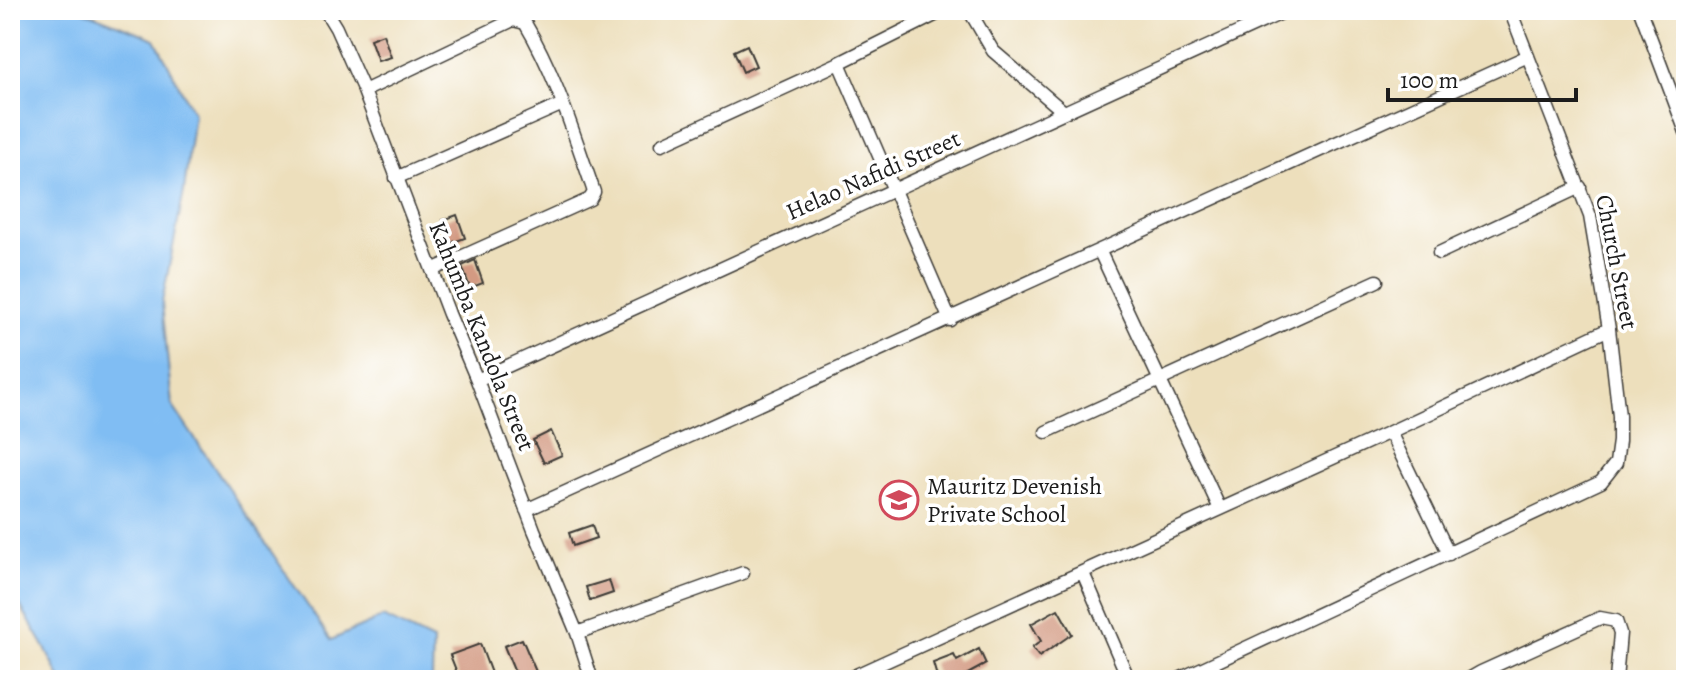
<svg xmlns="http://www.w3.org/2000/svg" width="1696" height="690" font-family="Alegreya,serif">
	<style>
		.water { fill: #80bdf3; stroke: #4e6c88; stroke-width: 2 }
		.building { fill: #d39a82 }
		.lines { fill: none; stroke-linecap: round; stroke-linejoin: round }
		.street-casing { stroke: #3b3934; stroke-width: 15 }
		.street { stroke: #fff; stroke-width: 12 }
		.labels { text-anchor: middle; stroke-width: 7; stroke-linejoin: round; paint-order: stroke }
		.street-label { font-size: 24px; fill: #1c1c1c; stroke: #fff }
		.poi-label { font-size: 24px; fill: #1c1c1c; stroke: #fff; text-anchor: start }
	</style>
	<rect width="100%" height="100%" fill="#fff"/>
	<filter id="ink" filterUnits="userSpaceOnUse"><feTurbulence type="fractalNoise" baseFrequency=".0125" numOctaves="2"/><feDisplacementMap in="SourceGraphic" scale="16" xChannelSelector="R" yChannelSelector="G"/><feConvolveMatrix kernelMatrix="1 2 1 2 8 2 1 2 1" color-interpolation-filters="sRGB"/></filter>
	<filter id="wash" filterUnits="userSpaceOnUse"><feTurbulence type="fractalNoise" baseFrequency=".006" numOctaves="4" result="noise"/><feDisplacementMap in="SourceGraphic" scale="32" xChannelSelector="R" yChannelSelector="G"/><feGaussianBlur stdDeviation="1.8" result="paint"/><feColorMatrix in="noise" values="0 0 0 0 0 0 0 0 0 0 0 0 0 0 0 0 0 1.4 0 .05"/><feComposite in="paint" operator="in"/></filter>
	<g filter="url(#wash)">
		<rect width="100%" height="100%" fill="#eddfbc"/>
		<!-- water -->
		<path class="water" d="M10 10H81L155 39 194 114 184 191 162 302 172 405 331 640 383 617 433 641 432 680H61L45 648 10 588Z"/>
		<g id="blocks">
			<!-- building -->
			<path class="building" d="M383 34 391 57 378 61 370 39Z
				M747 45 756 66 743 72 734 51Z
				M457 215 465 238 451 243 443 220Z
				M475 260 483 283 470 288 462 266Z
				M551 431 562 455 544 463 533 440Z
				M592 525 596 538 573 546 569 533Z
				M609 580 613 593 590 601 586 587Z
				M1058 609 1072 634 1039 657 1032 648 1041 641 1031 624Z
				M522 639 537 674 518 680 504 646Z
				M480 644 492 676 481 680H460L450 655Z
				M979 649 986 664 964 676 966 680H938L933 663 954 655 957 661Z"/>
		</g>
	</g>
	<g filter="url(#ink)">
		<use href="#blocks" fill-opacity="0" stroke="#3b3934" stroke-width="2"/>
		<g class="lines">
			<!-- street casing -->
			<g class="street-casing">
				<path id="street" d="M325 10 336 28 364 91 449 314 477 380 534 530 577 633 592 680
					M969 10 993 51 1064 112
					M1640 10 1686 132
					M592 11 595 10
					M839 63 945 10
					M364 91 513 20 525 23C555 73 572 129 591 183L594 192 590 199 432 270
					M662 144 839 63 950 320
					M396 178 563 104
					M1100 252 1220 509
					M1439 253 1580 187
					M477 380 1288 10
					M1046 432 1377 281
					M1390 432 1449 554
					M526 510C861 360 1195 208 1528 56
					M1083 573 1129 680
					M577 633 743 573
					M845 680 1390 432 1609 329
					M1177 680 1601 482 1616 463 1619 441V416L1609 329 1590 216 1510 10
					M1467 680 1481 672 1600 618 1616 621 1620 633 1616 680"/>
			</g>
			<!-- street -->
			<use href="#street" class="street"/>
		</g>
	</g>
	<!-- icons -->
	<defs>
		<g id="school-ring" transform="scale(2)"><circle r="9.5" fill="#fff" stroke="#d1495b" stroke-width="1.5"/><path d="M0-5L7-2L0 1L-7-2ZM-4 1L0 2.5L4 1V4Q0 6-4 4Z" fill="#d1495b"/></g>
	</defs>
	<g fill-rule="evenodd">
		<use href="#school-ring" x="899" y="500"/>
	</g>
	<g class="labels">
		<!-- street labels -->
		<g class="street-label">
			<text transform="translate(873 175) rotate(-24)" y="8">Helao Nafidi Street</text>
			<text transform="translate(1617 262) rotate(79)" y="8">Church Street</text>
			<text transform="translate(482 336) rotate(68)" y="8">Kahumba Kandola Street</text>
		</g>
		<!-- poi labels -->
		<g class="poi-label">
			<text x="927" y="494">Mauritz Devenish<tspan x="927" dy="28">Private School</tspan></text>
		</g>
	</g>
	<!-- margin -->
	<rect width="1696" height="690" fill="none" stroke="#fff" stroke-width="40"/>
	<!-- scale -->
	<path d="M1388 88v12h188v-12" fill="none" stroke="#1c1c1c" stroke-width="4"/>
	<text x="1400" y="88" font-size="24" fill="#1c1c1c" stroke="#ffffff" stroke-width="6" paint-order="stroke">100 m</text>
</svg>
